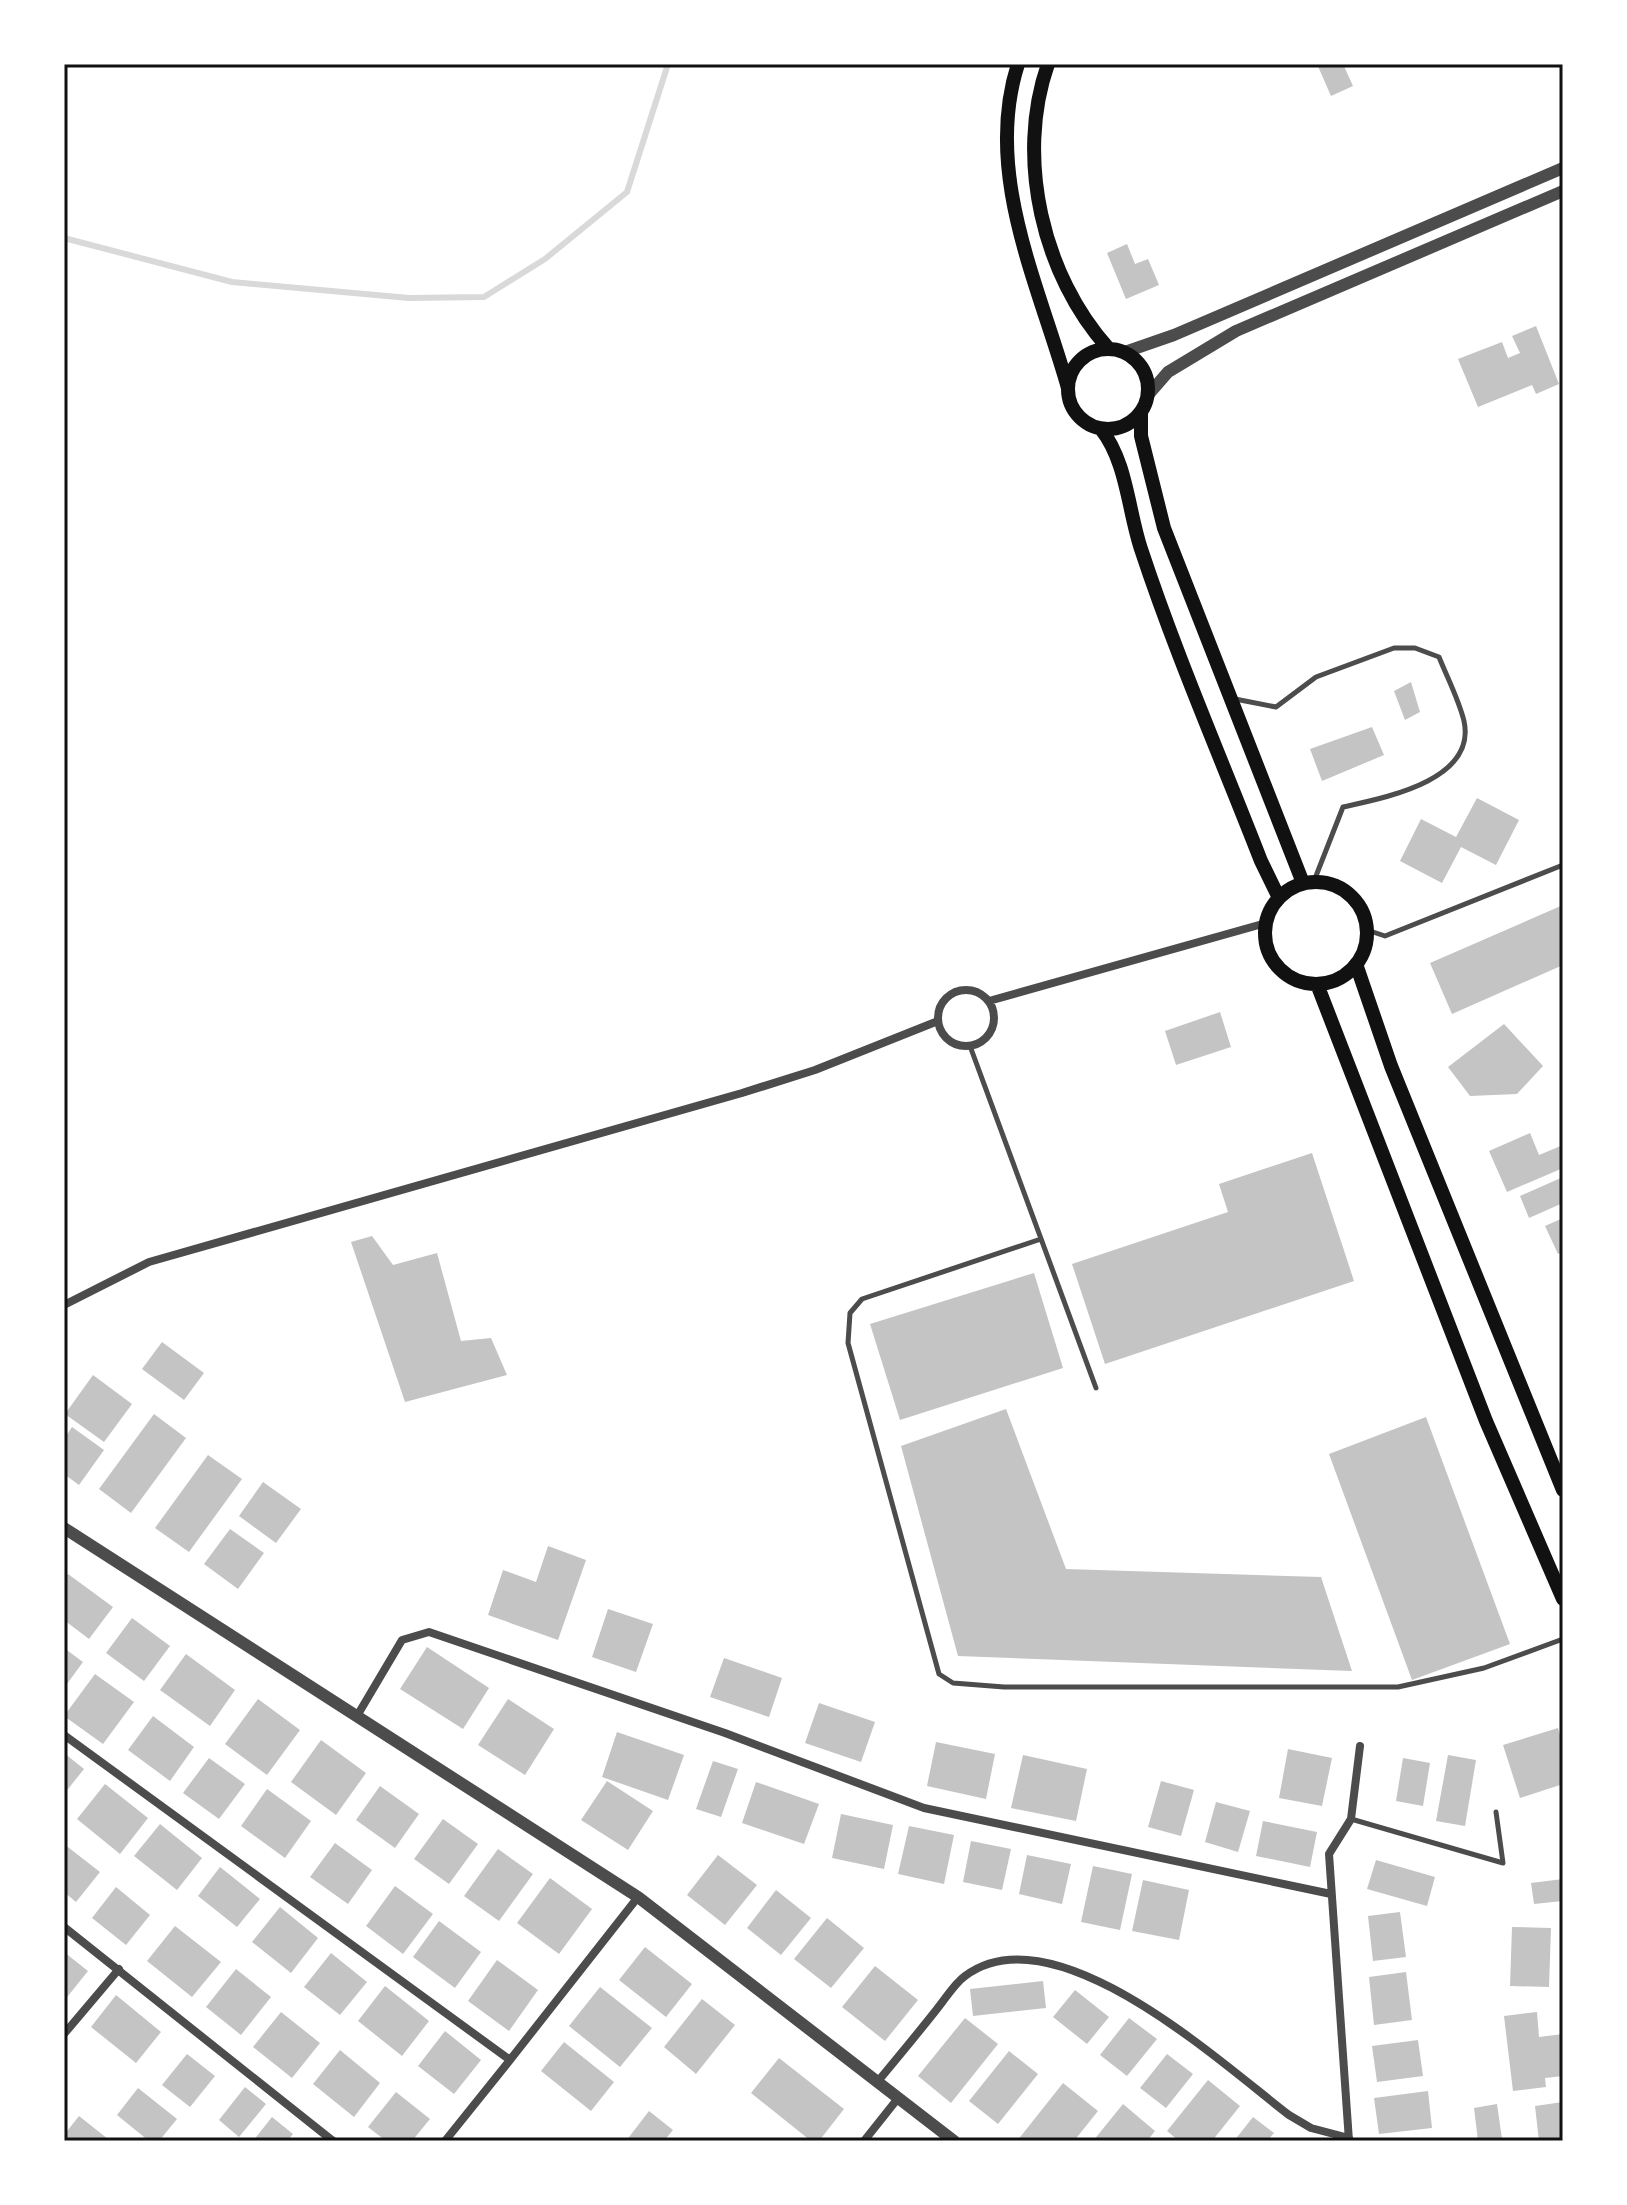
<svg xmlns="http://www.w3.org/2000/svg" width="1627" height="2205" font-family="Spectral,serif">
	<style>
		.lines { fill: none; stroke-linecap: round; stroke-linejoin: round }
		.stream { stroke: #d9d9d9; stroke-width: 6 }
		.building { fill: #c4c4c4 }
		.service { stroke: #4c4c4c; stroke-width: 5 }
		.minor { stroke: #4c4c4c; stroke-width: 8 }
		.tertiary { stroke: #4c4c4c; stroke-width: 12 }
		.secondary { stroke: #111; stroke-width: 14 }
		.neatline { fill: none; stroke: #111; stroke-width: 3 }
	</style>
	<rect width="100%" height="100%" fill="#fff"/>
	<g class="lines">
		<!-- stream -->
		<path class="stream" d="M64 238 232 282 409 298 484 297 545 259 627 192 668 64"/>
	</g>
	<!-- building -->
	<path class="building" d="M1317 64H1343L1353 86 1331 96Z
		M1127 244 1135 264 1148 259 1159 285 1126 299 1107 253Z
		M1536 326 1559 384 1536 394 1532 385 1478 407 1458 359 1502 342 1508 358 1520 353 1512 336Z
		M1411 682 1420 712 1405 720 1394 691Z
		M1372 727 1384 755 1322 781 1310 749Z
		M1477 798 1519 820 1496 865 1461 847 1442 883 1400 861 1421 819 1456 837Z
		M1563 905V965L1452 1014 1430 963Z
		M1220 1012 1231 1047 1176 1065 1165 1031Z
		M1504 1024 1543 1066 1517 1094 1470 1096 1448 1067Z
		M1530 1133 1539 1155 1563 1145V1168L1507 1192 1489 1151Z
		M1312 1153 1354 1281 1105 1364 1072 1264 1228 1212 1219 1184Z
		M1563 1177V1203L1529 1218 1520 1196Z
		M1563 1218V1252L1558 1254 1545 1226Z
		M372 1236 393 1265 437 1253 461 1341 491 1338 507 1375 405 1402 351 1242Z
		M1034 1273 1063 1368 900 1420 870 1324Z
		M162 1342 204 1373 184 1400 142 1369Z
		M93 1375 132 1404 104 1442 65 1414Z
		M1006 1409 1066 1569 1321 1577 1352 1671 958 1656 901 1446Z
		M154 1414 186 1438 131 1513 99 1489Z
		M1426 1417 1510 1644 1412 1680 1329 1454Z
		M72 1427 104 1450 79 1485 64 1474V1439Z
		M208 1455 242 1479 189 1552 155 1528Z
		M263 1482 301 1509 276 1543 239 1516Z
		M230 1529 264 1553 238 1589 204 1564Z
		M548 1546 586 1560 558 1640 488 1615 503 1570 536 1582Z
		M68 1574 113 1607 89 1639 64 1620V1579Z
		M608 1609 653 1624 636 1672 592 1657Z
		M132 1618 170 1646 144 1681 106 1653Z
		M427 1647 489 1688 463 1729 400 1689Z
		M64 1648 83 1662 64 1688Z
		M186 1654 235 1690 210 1726 160 1690Z
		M724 1658 782 1678 769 1717 710 1697Z
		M95 1674 134 1702 103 1744 64 1716Z
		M258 1699 300 1730 267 1775 225 1744Z
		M508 1699 554 1729 525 1775 478 1745Z
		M819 1703 875 1722 861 1762 805 1743Z
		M153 1716 194 1747 170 1781 128 1750Z
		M1558 1728 1563 1746V1784L1520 1798 1503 1745Z
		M617 1732 684 1755 668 1800 602 1777Z
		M321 1740 366 1773 336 1815 291 1782Z
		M936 1742 995 1754 986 1799 927 1786Z
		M1288 1749 1332 1758 1322 1806 1279 1798Z
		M64 1753 84 1769 64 1794Z
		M1023 1755 1087 1769 1076 1821 1011 1808Z
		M1448 1755 1476 1760 1465 1826 1436 1821Z
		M209 1758 245 1784 219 1819 183 1793Z
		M1403 1758 1430 1763 1423 1806 1396 1801Z
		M713 1761 738 1769 721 1817 696 1809Z
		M607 1781 653 1811 628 1850 581 1820Z
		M1161 1781 1194 1790 1181 1836 1148 1827Z
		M756 1782 819 1804 804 1844 742 1823Z
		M105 1784 148 1818 120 1854 77 1819Z
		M380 1786 419 1814 395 1848 356 1820Z
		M267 1789 311 1821 285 1858 241 1826Z
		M1216 1802 1250 1811 1238 1852 1205 1842Z
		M841 1814 893 1825 884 1869 832 1858Z
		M443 1819 478 1844 449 1884 414 1859Z
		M1263 1821 1317 1832 1310 1867 1256 1856Z
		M160 1824 202 1858 177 1890 134 1856Z
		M909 1826 954 1835 944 1884 898 1874Z
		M971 1841 1011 1849 1002 1890 963 1882Z
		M335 1843 372 1870 348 1904 310 1877Z
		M64 1844 100 1872 76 1902 64 1892Z
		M498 1849 533 1874 499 1921 464 1896Z
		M718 1855 757 1885 725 1925 687 1895Z
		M1027 1855 1071 1864 1062 1904 1019 1894Z
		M1376 1860 1435 1877 1427 1906 1367 1889Z
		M1093 1866 1132 1874 1120 1930 1081 1922Z
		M220 1867 260 1899 237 1927 198 1896Z
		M550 1878 592 1909 559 1954 517 1923Z
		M1563 1879V1901L1534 1904 1531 1883Z
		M1143 1880 1189 1890 1179 1940 1132 1931Z
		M395 1886 433 1914 403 1954 366 1926Z
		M116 1887 150 1915 126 1945 92 1918Z
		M776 1890 811 1918 781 1955 747 1928Z
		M280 1907 318 1938 291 1973 252 1942Z
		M1400 1912 1406 1957 1373 1961 1368 1916Z
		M827 1918 864 1948 831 1988 794 1959Z
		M439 1921 481 1952 455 1988 413 1957Z
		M175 1926 221 1962 192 1997 147 1961Z
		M1512 1927 1551 1928 1549 1987 1510 1986Z
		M645 1947 692 1984 666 2017 619 1980Z
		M64 1952 88 1971 64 2001Z
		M331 1953 367 1982 340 2015 304 1987Z
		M497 1960 538 1990 509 2031 468 2001Z
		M875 1966 918 2000 885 2041 842 2007Z
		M236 1969 271 1997 241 2035 206 2007Z
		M1406 1972 1412 2020 1374 2025 1369 1977Z
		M1043 1981 1046 2008 973 2016 970 1989Z
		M385 1986 429 2021 402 2056 358 2021Z
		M600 1987 652 2028 620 2067 569 2026Z
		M1075 1990 1109 2017 1087 2044 1053 2017Z
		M116 1995 161 2032 136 2063 91 2027Z
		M702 1999 735 2025 696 2074 664 2047Z
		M281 2012 320 2043 292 2078 253 2047Z
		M1537 2012 1539 2037 1563 2034V2076L1545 2078 1546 2087 1513 2091 1504 2016Z
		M965 2018 998 2044 951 2103 918 2076Z
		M1129 2018 1157 2039 1127 2076 1100 2055Z
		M445 2031 481 2060 454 2094 418 2066Z
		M1418 2040 1423 2076 1377 2082 1372 2046Z
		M564 2042 614 2082 591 2111 541 2071Z
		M340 2050 380 2083 354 2117 313 2084Z
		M1009 2051 1038 2074 998 2124 969 2101Z
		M187 2054 215 2076 190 2107 162 2085Z
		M1167 2054 1193 2074 1166 2108 1140 2088Z
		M779 2058 844 2109 819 2141H811L751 2093Z
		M1208 2080 1240 2106 1212 2141H1179L1167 2131Z
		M1063 2083 1098 2111 1074 2141H1017Z
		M245 2087 266 2104 239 2137 219 2120Z
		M138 2088 177 2119 159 2141H149L117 2115Z
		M1428 2091 1432 2128 1379 2134 1374 2098Z
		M396 2092 430 2119 412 2141H386L368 2127Z
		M1563 2102V2141H1539L1535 2106Z
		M1123 2104 1155 2131 1147 2141H1093Z
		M1497 2104 1502 2139 1478 2141 1474 2108Z
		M649 2111 673 2130 664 2141H626Z
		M79 2116 108 2139 106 2141H64V2135Z
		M272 2117 293 2134 287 2141H253Z
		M1253 2117 1274 2133 1267 2141H1234Z"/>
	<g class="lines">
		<!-- service -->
		<path class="service" d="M1235 699 1276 707 1316 677 1394 648H1415L1439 657C1447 677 1459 700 1464 721 1477 781 1383 798 1343 807L1314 881
			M1367 930 1385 936 1563 865
			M970 1046 1096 1388
			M1041 1239 862 1299 850 1313 848 1343 939 1674 953 1683 1004 1687H1398L1484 1668 1563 1639
			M1351 1819 1503 1863 1496 1812"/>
		<!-- minor -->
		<path class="minor" d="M938 1018a28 28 0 1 1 56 0a28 28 0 1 1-56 0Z
			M989 1001 1266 923
			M64 1305 149 1262 742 1093 815 1070 938 1021
			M357 1716 402 1640 429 1632 725 1733 924 1808 1331 1894
			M64 1735 510 2060 638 1897
			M64 1927 333 2141
			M64 2034 119 1969
			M879 2080C899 2056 918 2033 937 2009 946 1998 954 1984 965 1976 1054 1909 1221 2063 1289 2115L1311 2128 1349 2138
			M445 2141 510 2060
			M864 2141 899 2097
			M1349 2141 1329 1854 1351 1819 1360 1746"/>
		<!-- tertiary -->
		<path class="tertiary" d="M1125 352 1174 335 1563 168
			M1148 395 1168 372 1236 331 1563 191
			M64 1528 638 1897 954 2141"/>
		<!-- secondary -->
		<path class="secondary" d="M1018 64C983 173 1039 285 1068 388
			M1048 64C1015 158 1043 276 1108 348
			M1068 389a40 40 0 1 1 80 0a40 40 0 1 1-80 0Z
			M1141 412V436L1164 528 1303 883
			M1101 429C1127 462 1128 510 1141 549 1176 655 1221 758 1261 861L1279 898
			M1265 933a51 51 0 1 1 102 0a51 51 0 1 1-102 0Z
			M1356 964 1391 1066 1563 1490
			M1317 984 1486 1421 1563 1599"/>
	</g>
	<!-- border -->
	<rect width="1627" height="2205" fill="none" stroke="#ffffff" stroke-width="132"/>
	<rect x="66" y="66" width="1495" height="2073" class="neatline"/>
</svg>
